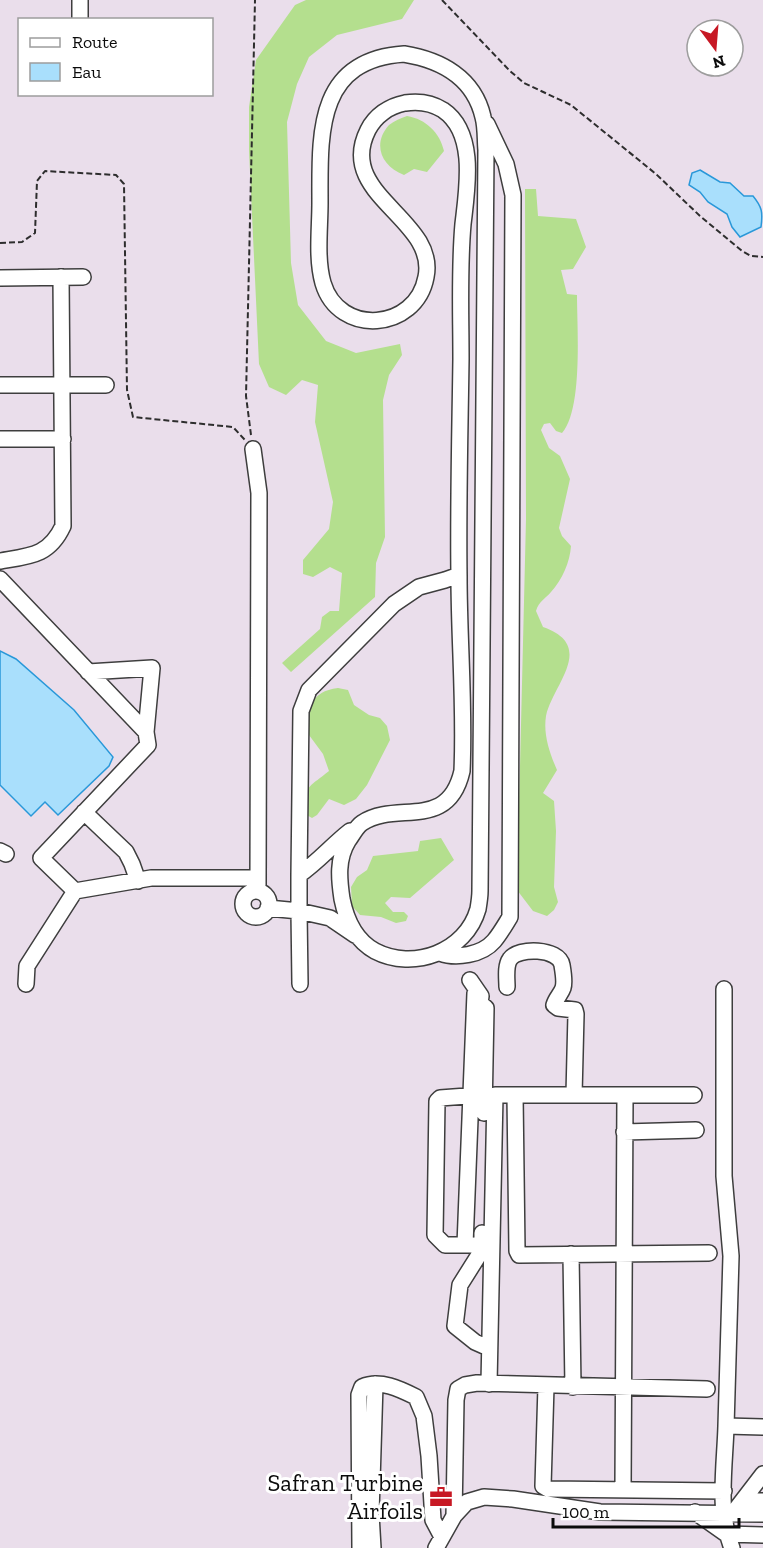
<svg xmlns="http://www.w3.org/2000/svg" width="763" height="1548" font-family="'Zilla Slab',serif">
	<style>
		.industrial { fill: #eadeeb; fill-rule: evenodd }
		.forest { fill: #b4df8e }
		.water { fill: #a9dffc; stroke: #2998d9; stroke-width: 1.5 }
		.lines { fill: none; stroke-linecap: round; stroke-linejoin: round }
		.minor-casing { stroke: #3e3e3e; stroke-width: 18 }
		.path { stroke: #2d2d2d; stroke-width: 2; stroke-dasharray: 6 3; stroke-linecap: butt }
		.minor { stroke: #fff; stroke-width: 15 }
		.labels { text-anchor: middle; stroke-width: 6; stroke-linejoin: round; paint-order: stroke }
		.poi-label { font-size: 24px; fill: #0b0b0b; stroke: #fff; text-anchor: end }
	</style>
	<rect width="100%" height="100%" fill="#fffaea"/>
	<!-- industrial -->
	<path class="industrial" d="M0 0H763V1548H0ZM20 20H212V94H20ZM697 30H733V66H697Z"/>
	<!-- forest -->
	<path class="forest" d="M306 0H414L402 19 337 35 309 57 297 84 287 122 291 263 298 305 326 341 356 353 400 344 402 355 389 375 383 400 385 537 376 563 375 597 291 672 282 663 320 629 322 617 330 611H339L342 573 330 567 313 577 303 574V560L329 529 333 502 315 422 318 385 302 380 286 395 269 387 259 364 249 151V107L256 60 295 5Z
		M407 116C426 119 440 133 444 151L427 172 414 169 404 175C381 166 372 144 389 125 394 121 401 118 407 116Z
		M525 189H536L538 216 576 219 586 247 573 269 561 270 567 294 577 295C577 328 583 409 562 433L556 431 550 423 544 424 541 430 549 448 560 456 570 479 559 528 562 536 571 546C570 562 562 580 551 592 545 599 539 601 536 611L543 627C597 646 553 684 546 716 543 735 550 754 557 770L543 793 554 801 556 831 554 887 558 902 554 910 547 916 533 911 517 890 526 519Z
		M338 688 348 690 354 705 369 715 380 718 387 726 390 740 367 785 356 799 344 805 329 799 317 815 312 818 305 814C303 786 308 788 329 771L323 754 309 735C309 710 308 692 338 688Z
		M441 838 454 860 410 898 391 897 385 903 393 912H404L408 916 406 921 396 923 381 917 360 915 352 906 351 887 357 877 367 870 373 856 418 851 420 841Z"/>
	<!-- water -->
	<path class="water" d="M700 170 720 182 730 183 744 196H753C762 207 763 212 761 227L740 237 732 227 727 214 708 202 700 192 689 185 692 173Z
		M0 651 16 659 74 710 113 757 109 766 58 815 45 802 31 816 0 785Z"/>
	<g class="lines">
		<!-- minor casing -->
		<g class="minor-casing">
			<path id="minor" d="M80 20V0
				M404 54C441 60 474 78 483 117 486 128 485 140 486 150L480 891C480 896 479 903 478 909 466 952 413 971 375 951 355 940 346 919 342 899 339 879 337 859 348 841 352 836 356 827 362 823 397 800 448 832 462 771 465 706 459 641 459 576 458 503 460 431 461 359 461 314 459 269 463 224 467 189 477 133 443 110 432 103 418 101 405 103 389 106 375 116 368 130 335 195 438 219 426 277 416 331 339 337 323 283 316 258 320 229 320 203 320 135 315 60 404 54Z
				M0 278 83 277
				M0 385H106
				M0 439H63
				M253 449 259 493 258 885 255 891
				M0 561C30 556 49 556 63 526L61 277
				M0 579 146 732 152 668 88 672
				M84 812 126 852 132 864 138 881
				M350 831C332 845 318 862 299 875V911L330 918 355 935
				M0 851 6 854
				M299 875 301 711 309 690 394 604 419 587 445 580 459 575
				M75 891 151 878H258
				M243 904a13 13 0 1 1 26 0a13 13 0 1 1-26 0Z
				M268 908 299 911 300 984
				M440 953C456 959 482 955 494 941 500 934 505 925 510 917L513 195 506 164 487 124
				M470 980 481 996 480 1003 486 1008 484 1113
				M26 984 27 966 75 891 41 858 148 745 146 732
				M507 987C507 979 505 966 510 959 518 947 559 948 562 965 563 971 565 982 563 988 561 994 556 998 554 1005L558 1008 575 1010 576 1014 574 1095
				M724 989V1176L731 1256 726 1426
				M515 1095 517 1251 519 1255 709 1253
				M624 1132 696 1130
				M482 1233V1250L460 1285 455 1326 475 1342 484 1346
				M465 1245 475 993
				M473 1245H445L435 1235 437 1101 440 1098 480 1095
				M571 1254 573 1387
				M489 1384 495 1095H694
				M546 1386 543 1486 548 1489 724 1491
				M623 1490 625 1096
				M744 1500 763 1501
				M695 1512 726 1534 763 1535
				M733 1513 763 1474
				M454 1516 456 1400 458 1389 465 1385 477 1383 707 1389
				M360 1548 359 1395 362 1387C380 1379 400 1389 416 1397L424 1416 429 1456 433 1520 442 1537
				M373 1548 371 1514 375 1384
				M436 1548 454 1516 467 1502 484 1497 513 1499 600 1512 763 1514
				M732 1548C717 1513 725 1464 726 1426L763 1427"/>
		</g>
		<!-- path -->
		<path class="path" d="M442 0 510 71 524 83 571 105 656 174 700 216 742 251 751 256 763 257
			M0 243 22 242 35 233 37 181 45 171 116 175 124 184 127 390 133 417 233 427 245 440
			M251 435 246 396 255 0"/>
		<!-- minor -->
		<use href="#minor" class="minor"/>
	</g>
	<!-- icons -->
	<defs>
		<g id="office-bare" transform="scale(1.8)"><path d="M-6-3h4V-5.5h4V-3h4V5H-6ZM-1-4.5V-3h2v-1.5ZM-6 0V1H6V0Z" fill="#c71824" stroke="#fff" stroke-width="2.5" paint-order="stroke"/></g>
	</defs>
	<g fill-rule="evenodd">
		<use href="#office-bare" x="441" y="1497"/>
	</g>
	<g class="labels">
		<!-- poi labels -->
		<g class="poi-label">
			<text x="423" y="1491">Safran Turbine<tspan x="423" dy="28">Airfoils</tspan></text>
		</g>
	</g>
	<!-- legend -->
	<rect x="18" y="18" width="195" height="78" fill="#ffffff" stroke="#9d9d9d" stroke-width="1.5"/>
	<rect x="30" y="38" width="30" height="9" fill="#ffffff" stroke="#9d9d9d" stroke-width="1.5"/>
	<text x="72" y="48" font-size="18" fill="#0b0b0b">Route</text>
	<rect x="30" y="63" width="30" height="18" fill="#a9dffc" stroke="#9d9d9d" stroke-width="1.5"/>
	<text x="72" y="78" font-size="18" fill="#0b0b0b">Eau</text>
	<!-- north arrow -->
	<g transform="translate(715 48) rotate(164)"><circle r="28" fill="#ffffff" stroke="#9d9d9d" stroke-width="1.5"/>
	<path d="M0-4.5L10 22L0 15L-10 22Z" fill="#c71824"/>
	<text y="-9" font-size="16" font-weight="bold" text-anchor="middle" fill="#0b0b0b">N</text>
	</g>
	<!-- scale -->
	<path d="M553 1518v9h186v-9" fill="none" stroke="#0b0b0b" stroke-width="3"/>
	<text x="562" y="1518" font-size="18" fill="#0b0b0b" stroke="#ffffff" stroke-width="4.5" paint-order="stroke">100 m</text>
</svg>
